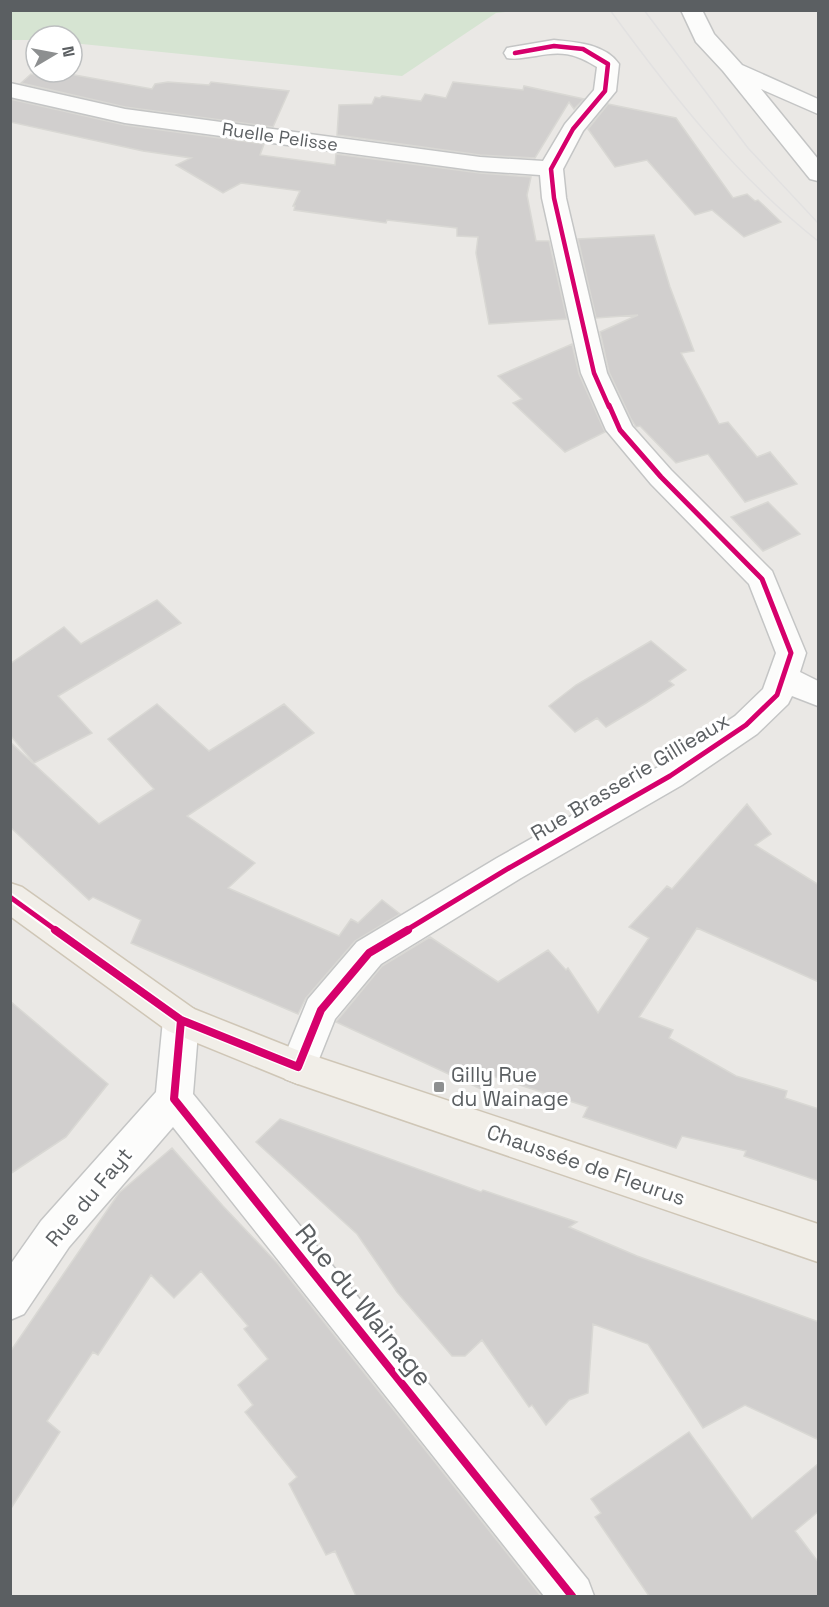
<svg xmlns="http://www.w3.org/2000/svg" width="829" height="1607" font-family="'Space Grotesk',sans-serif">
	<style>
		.green { fill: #d6e4d2 }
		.building { fill: #d1cfce; stroke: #d9d8d4; stroke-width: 1.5 }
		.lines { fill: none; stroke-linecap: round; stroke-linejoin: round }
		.minor-casing { stroke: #c4c5c5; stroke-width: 3 }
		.major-casing { stroke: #cfc6b6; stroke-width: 3 }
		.minor { fill: #fcfcfb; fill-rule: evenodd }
		.major { fill: #f1eee8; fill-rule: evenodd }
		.tram { stroke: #e2e1e1; stroke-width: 1.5 }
		.cycleway-far2-casing { stroke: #fff; stroke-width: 8 }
		.cycleway-far1-casing { stroke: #fff; stroke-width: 9 }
		.cycleway-casing { stroke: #fff; stroke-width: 11 }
		.cycleway-far2 { stroke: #d6006c; stroke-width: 4.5 }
		.cycleway-far1 { stroke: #d6006c; stroke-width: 5 }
		.cycleway { stroke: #d6006c; stroke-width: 8 }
		.poi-dot { fill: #8d8f90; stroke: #fff; stroke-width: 2 }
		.labels { text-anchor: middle; stroke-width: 6; stroke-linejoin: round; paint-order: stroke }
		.far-street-label { font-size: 18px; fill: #5b5f62; stroke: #fff }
		.street-label { font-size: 21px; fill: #5b5f62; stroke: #fff }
		.poi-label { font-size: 21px; fill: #5b5f62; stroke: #fff; text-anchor: start }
		.near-street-label { font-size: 26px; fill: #5b5f62; stroke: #fff }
	</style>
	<rect width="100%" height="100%" fill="#eae8e5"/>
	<!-- green -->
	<path class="green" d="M11 10H515V11L496 13 402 76 72 43V36H36V40H11Z"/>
	<!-- building -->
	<path class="building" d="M58 72 152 89 155 84 168 82 209 85 211 82 289 91 273 127 125 107 21 83 31 74 51 79Z
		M453 82 523 90 524 86 584 99 574 109 569 102 535 158 480 155 337 135 339 105 372 104 375 97 380 98 382 96 421 101 425 94 446 98Z
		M10 99 125 125 264 144 260 155 335 165 336 154 480 173 531 177 527 195 536 241H549L567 319 489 324 476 253 478 237 457 236V228L387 220 386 223 294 210 295 206H293L300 191 241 183 223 193 176 165 191 158 143 151 10 122Z
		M608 104 676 118 733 198 747 194 755 201 758 200 781 222 744 237 712 210 695 215 647 160 615 167 588 129Z
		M654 235 670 287 694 351 681 353 719 424 728 422 757 457 770 452 797 484 745 502 708 454 676 463 640 426 636 427 631 419 609 372 600 332 638 315 596 318 578 239Z
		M572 344 579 374 605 432 565 452 513 403 522 399 498 376Z
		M768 502 800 534 763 551 731 517Z
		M157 600 181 623 58 696 92 733 34 763 10 735V664L64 627 81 644Z
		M651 641 686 670 669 681 674 685 646 703 606 727 597 718 575 732 549 706 576 685Z
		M157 704 209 751 284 704 314 733 187 816 255 863 228 888 339 936 351 919 358 923 382 900 400 914 355 941 306 998 298 1014 131 943 141 920 93 897 89 900 10 827V742L99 824 154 789 108 739Z
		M747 804 771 834 755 845 819 885V982L697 928 639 1017 673 1030 669 1038 736 1076 787 1091 785 1098 819 1109V1181L744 1156 746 1151 682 1136 676 1148 583 1117 588 1107 489 1075 481 1089 336 1022 382 966 430 937 498 982 548 950 566 970 568 968 598 1013 649 938 629 927 667 886 672 889Z
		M10 1001 108 1084 66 1137 10 1174Z
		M280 1119 481 1192 483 1190 577 1222 569 1227 637 1256 819 1322V1440L745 1405 703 1428 648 1344 593 1324 588 1393 569 1400 546 1425 532 1405 529 1407 482 1340 465 1356H452L397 1292 357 1234 256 1142Z
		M172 1148 223 1206 278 1264 541 1596H356L335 1551 326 1555 289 1484 297 1477 245 1412 253 1405 238 1385 268 1359 244 1329 248 1326 201 1271 174 1298 151 1275 98 1355 93 1352 47 1421 60 1432 10 1510V1352L119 1193Z
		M689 1432 752 1519 819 1463V1511L795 1531 819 1563V1596H649L595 1517 601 1513 591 1499Z"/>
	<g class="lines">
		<!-- minor casing -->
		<g class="minor-casing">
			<path id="minor" d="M681 10H702L714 34 742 65 818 99V114L761 89 818 159V181L810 179 723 71 696 42Z
				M554 40C576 42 605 44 619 64L616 91 583 131 563 169 566 198 607 373 632 426 671 470 772 571 806 653 800 672 818 681V706L792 696 788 704 757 734 682 785 521 878 381 964 335 1019 311 1079 298 1084 285 1079 280 1067 308 999 357 942 497 858 658 767 735 716 763 689 776 653 749 584 651 484 606 430 581 373 542 198 540 175 480 171 125 123 10 97V83L125 109 480 157 543 161 565 124 594 90 597 67C574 53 562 51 536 56 526 57 517 60 507 58L504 53 507 48Z
				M181 1004 194 1009 199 1020 193 1094 588 1580 594 1596H544L173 1127 69 1247 24 1314 10 1320V1265L41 1221 156 1092 163 1020 168 1009Z"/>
		</g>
		<!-- major casing -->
		<g class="major-casing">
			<path id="major" d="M10 883 22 887 194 1009 302 1052 818 1224V1262L298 1084 168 1031 10 916Z"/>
		</g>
		<!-- minor -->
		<use href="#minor" class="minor"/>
		<!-- major -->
		<use href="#major" class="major"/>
		<!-- tram -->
		<path class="tram" d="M610 10C672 95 735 175 818 241
			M644 10 748 148 818 223"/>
		<!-- cycleway-far2 casing -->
		<g class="cycleway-far2-casing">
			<path id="cycleway-far2" d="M515 53 554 46 583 49 608 64 605 91 573 129 551 169 554 198 594 373 609 407"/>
		</g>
		<!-- cycleway-far1 casing -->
		<g class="cycleway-far1-casing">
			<path id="cycleway-far1" d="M10 897 57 931
				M405 931 509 868 670 776 746 725 777 695 791 653 762 579 661 477 620 430 609 405"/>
		</g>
		<!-- cycleway casing -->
		<g class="cycleway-casing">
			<path id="cycleway" d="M55 930 181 1020 298 1067 321 1010 369 953 408 930
				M181 1020 174 1099 572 1596"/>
		</g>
		<!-- cycleway-far2 -->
		<use href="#cycleway-far2" class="cycleway-far2"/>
		<!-- cycleway-far1 -->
		<use href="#cycleway-far1" class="cycleway-far1"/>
		<!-- cycleway -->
		<use href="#cycleway" class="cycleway"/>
	</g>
	<!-- markers -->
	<rect class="poi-dot" x="433" y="1081" width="12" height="12" rx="3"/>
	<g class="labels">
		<!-- far-street labels -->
		<g class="far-street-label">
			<text transform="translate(280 137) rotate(8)" y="6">Ruelle Pelisse</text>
		</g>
		<!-- street labels -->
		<g class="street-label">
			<text transform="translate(630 777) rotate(-31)" y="7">Rue Brasserie Gillieaux</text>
			<text transform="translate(586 1165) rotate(19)" y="7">Chaussée de Fleurus</text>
			<text transform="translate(89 1197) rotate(-50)" y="7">Rue du Fayt</text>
		</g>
		<!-- poi labels -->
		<g class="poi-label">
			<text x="451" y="1082">Gilly Rue<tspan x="451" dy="24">du Wainage</tspan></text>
		</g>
		<!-- near-street labels -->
		<g class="near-street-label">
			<text transform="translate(364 1305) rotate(51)" y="9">Rue du Wainage</text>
		</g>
	</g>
	<!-- border -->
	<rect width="829" height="1607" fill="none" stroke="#5b5f62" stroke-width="24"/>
	<!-- north arrow -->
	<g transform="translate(54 54) rotate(80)"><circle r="28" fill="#ffffff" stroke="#bdbfc0" stroke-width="1.5"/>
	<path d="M0-4.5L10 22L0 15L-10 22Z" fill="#8d8f90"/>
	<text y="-9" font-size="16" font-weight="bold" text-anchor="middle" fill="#5b5f62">N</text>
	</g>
</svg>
